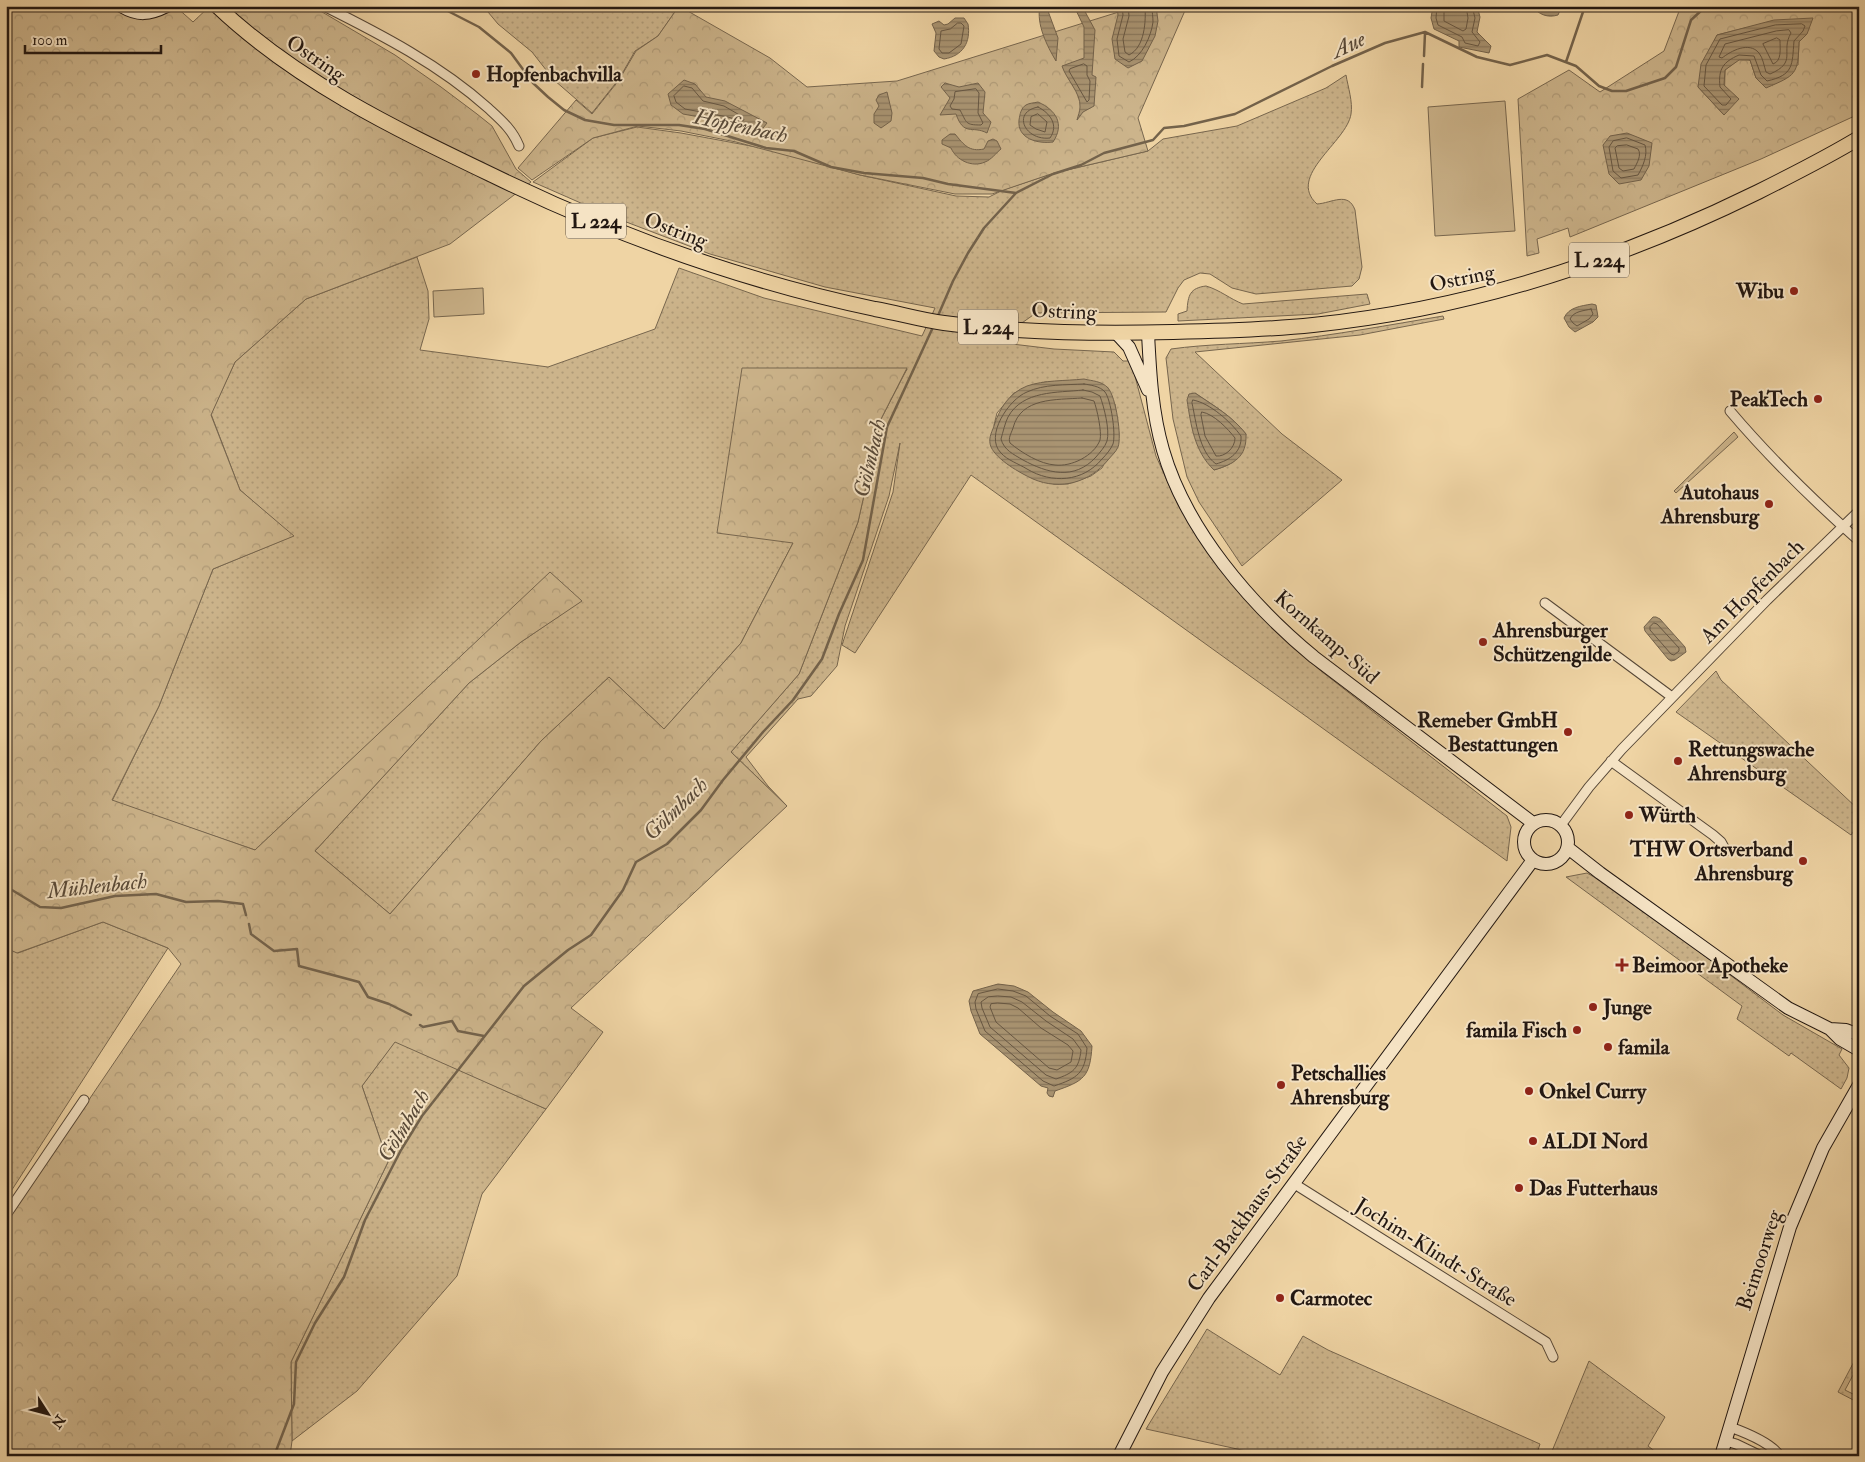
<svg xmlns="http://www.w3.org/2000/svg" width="1865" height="1462" font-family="'IM FELL Double Pica',serif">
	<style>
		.grass { fill: url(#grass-dots); stroke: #77664e; fill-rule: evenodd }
		.forest { fill: url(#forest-crowns); stroke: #77664e; fill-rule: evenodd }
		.garden { fill: #ccb48b; stroke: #77664e }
		.water { fill: url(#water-rules); stroke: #73624b }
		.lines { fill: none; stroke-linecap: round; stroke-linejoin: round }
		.shore { stroke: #665642; stroke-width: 1 }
		.stream { stroke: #73624b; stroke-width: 2.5 }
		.street-casing { stroke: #554636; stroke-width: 11 }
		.secondary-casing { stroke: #221711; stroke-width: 14 }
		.primary-casing { stroke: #221711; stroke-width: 16 }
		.street { stroke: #f5e3c4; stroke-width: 9 }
		.secondary { stroke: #f5e3c4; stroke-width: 12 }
		.primary { stroke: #efd4a4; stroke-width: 14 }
		.poi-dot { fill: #8f2418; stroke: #f5e3c4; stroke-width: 2 }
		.labels { text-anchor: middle; stroke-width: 4; stroke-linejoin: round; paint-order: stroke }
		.shield { fill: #f5e3c4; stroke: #615447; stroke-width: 1 }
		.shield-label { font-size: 20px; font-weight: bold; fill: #221711 }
		.street-label { font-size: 21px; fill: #221711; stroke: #f5e3c4 }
		.poi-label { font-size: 21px; font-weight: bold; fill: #221711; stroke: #f5e3c4; text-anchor: start }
		.water-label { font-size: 22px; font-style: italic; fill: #584938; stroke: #f5e3c4 }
	</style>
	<defs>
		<pattern id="grass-dots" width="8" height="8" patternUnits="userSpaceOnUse" patternTransform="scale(1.25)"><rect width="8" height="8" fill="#ccb48b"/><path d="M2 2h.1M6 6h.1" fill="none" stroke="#af9a77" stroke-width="1.8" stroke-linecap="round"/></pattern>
		<pattern id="forest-crowns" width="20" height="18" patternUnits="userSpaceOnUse" patternTransform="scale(1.25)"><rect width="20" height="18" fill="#ccb48b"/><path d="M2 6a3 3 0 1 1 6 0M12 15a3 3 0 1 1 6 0" fill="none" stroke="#af9a77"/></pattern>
		<pattern id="water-rules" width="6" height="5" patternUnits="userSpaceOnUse" patternTransform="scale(1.25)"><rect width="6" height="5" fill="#a99472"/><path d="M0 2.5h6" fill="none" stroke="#89785c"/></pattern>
	</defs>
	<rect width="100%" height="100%" fill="#efd4a4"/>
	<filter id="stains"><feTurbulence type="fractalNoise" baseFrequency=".004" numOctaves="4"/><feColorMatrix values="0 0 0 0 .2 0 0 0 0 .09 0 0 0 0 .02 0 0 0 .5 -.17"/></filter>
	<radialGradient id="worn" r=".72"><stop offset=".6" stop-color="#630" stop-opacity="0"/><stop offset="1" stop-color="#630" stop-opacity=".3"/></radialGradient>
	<!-- grass -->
	<path class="grass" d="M483 6H679L658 36 635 51 619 79 592 113 554 80 532 52 498 24Z
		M1346 75C1348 87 1353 102 1351 114 1347 142 1286 176 1317 204 1332 203 1348 191 1355 210L1362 267 1359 279 1352 286 1256 294 1232 288 1210 274 1200 273 1184 280 1178 288 1166 312 1036 313 995 342 1054 349 1114 352 1123 361H1131L1156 456 1178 505 1196 534 1285 640 1321 671 1507 816 1511 827 1507 861 971 475 855 653 842 645 893 492 900 443 889 496 845 626 837 666 811 696 798 699 746 757 768 786 787 806 731 752 799 674 858 522 881 419 907 369 793 543 741 643 664 729 609 677 541 741 390 914 315 851 469 683 521 642 581 601 550 573 255 850 112 801 159 706 213 569 293 536 240 490 211 414 235 362 306 299 417 257 428 291 429 319 420 350 548 367 655 329 679 268 764 298 922 336 935 308 825 287 710 254 608 215 533 182 593 138 637 127 681 133 767 149 860 175 956 196 989 197 1003 190 1054 173 1148 151 1163 139 1237 126 1326 88ZM1045 382H1057L1115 404 1119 435 1102 468 1091 476 1068 484H1054L1033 478 1006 463 994 425 997 413 1014 393Z
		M1206 286C1220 290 1230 299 1243 304L1367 294 1370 304 1318 314 1178 321V314L1187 311C1188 295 1190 288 1206 286Z
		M1443 316 1444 319 1360 335 1195 352 1282 434 1342 480 1242 566 1199 502 1187 477 1173 419 1166 358 1171 349C1207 344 1244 344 1281 341 1335 335 1389 325 1443 316ZM1195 393C1214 406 1232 416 1246 434 1240 458 1238 463 1214 470Z
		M1734 432 1738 437 1676 493 1674 491Z
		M1716 671 1721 680 1859 810V824L1851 835 1676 712Z
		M1587 873 1620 892 1783 1015 1842 1049 1839 1055 1849 1068 1847 1078 1841 1089 1791 1053 1789 1056 1737 1019 1742 1006 1566 877Z
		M103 922 168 948 6 1199V948L18 953Z
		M395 1041 546 1109 482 1194 457 1276 357 1391 292 1441 291 1362 388 1162 362 1086Z
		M1207 1329 1280 1375 1303 1336 1328 1350 1540 1444 1536 1456H1269L1146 1429Z
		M1859 1352V1364L1845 1390 1859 1397V1403L1838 1392Z
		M1589 1361 1665 1417 1648 1446 1661 1456H1550Z"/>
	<!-- forest -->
	<path class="forest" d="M6 6H175L193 22 210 6H312L395 55 441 87 477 114 492 126 516 169 531 182 450 244 306 299 235 362 211 415 240 490 294 536 213 569 159 706 112 800 255 850 550 572 582 601 521 642 469 683 315 851 390 914 541 741 609 677 664 729 741 643 793 543 717 533 742 368H907L881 419 858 522 799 674 731 752 787 806 571 1008 603 1032 546 1109 395 1042 362 1086 388 1162 291 1362 292 1441 290 1456H6V1222L181 964 168 948 103 922 17 953 6 948Z
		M679 6 770 58 807 87 897 81 1138 6H1187L1138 118 1148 151 1054 173 992 194H955L860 175 736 142 681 131 638 126 593 138 532 180 518 168 576 100 592 114 619 80 636 51 658 36Z
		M1681 6H1859V114L1761 159 1570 237 1568 228 1537 239 1539 253 1527 256 1518 99 1569 70 1600 92 1664 51ZM1745 28 1807 34 1799 42 1798 65 1756 78 1750 60 1739 59 1725 70 1724 115 1698 87 1717 35Z"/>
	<!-- garden -->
	<path class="garden" d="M1505 101 1515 231 1435 236 1428 107Z
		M483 288 484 314 434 317 433 291Z"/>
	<!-- water -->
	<path class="water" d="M1040 6H1052L1048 11 1058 38 1056 61C1047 46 1036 24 1040 6Z
		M1074 6H1082L1095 30 1092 75 1096 77 1094 106 1083 112 1077 120C1078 116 1080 111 1080 107 1081 93 1066 79 1062 66L1084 58V27Z
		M1117 6H1156L1158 21 1155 36 1142 61 1128 68 1115 59 1112 39 1118 15Z
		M1433 6H1477L1480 17 1477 32 1491 46 1489 53 1459 47V41L1434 29 1431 18Z
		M1532 6H1562L1558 15C1548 18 1539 15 1532 6Z
		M955 18H964L968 24C971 42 963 56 944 59L939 57 934 51 936 33 932 24 939 21 944 25 948 24Z
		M1813 18 1807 34 1799 42C1798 75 1796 75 1766 88L1756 78 1750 60H1739L1725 70 1724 85 1739 99 1724 115 1698 87 1701 64 1717 35 1774 20Z
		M684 80 695 84 706 97 725 101 767 123 760 132 727 122 683 114 671 105 668 94Z
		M945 83 959 87 978 83 985 92 983 113 991 122 987 133C972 125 964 137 956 114L940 115 950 98 941 87Z
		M887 92 892 113 891 121 881 128 874 123V114L879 106 876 100 879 95Z
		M1038 102C1056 110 1065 124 1053 142 1038 144 1017 139 1019 120 1020 114 1021 108 1026 105 1029 103 1034 103 1038 102Z
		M1627 133 1652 143 1649 166 1641 180 1619 184 1609 174 1603 145 1610 136Z
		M950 134H955C964 145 969 152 984 149L988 141 993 139 997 141 1001 149C996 153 991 160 985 162 972 168 956 160 951 148L942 144V140Z
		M1592 304 1596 305 1598 317 1593 322 1575 332 1569 327 1564 318C1569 307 1581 306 1592 304Z
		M1084 379C1092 381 1102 381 1108 388 1116 397 1122 437 1118 447 1116 452 1111 456 1108 460 1090 482 1061 491 1033 479 1020 473 997 460 991 447 988 439 991 434 994 426 999 409 1009 393 1027 386 1044 380 1065 381 1084 379Z
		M1195 393C1214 406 1232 416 1246 434 1247 457 1234 464 1214 470 1194 451 1191 425 1187 400L1189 394Z
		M1653 617H1656L1660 619 1685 647 1686 652 1675 660 1671 661 1668 659 1645 631 1644 627Z
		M998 984 1014 986 1028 992 1053 1012 1081 1031 1092 1046C1090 1077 1084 1081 1055 1091L1053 1097 1049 1096 1047 1093 1048 1088 1041 1086 980 1034 971 1011 969 1001 973 991Z"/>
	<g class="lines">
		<!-- shore -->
		<path class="shore" d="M1122 6 1123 15 1117 39 1119 56 1129 62C1142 56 1151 37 1153 22 1153 17 1152 12 1152 6
			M1128 6 1129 16 1123 39 1125 52 1129 55C1145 47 1146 21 1145 6
			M1437 6 1436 18 1438 25 1462 37 1465 43 1478 46 1480 42 1472 32 1475 18 1472 6
			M1444 6V21L1463 31 1466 29 1468 18 1466 6
			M958 23H961L964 26 961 44 949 53H942L939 49 941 31 950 29Z
			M1802 24 1805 26 1803 31 1794 41C1792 65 1794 75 1767 81L1761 75 1754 56 1739 55C1723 62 1718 69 1720 87L1731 99 1726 105H1722L1704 86 1706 65 1720 39 1775 25Z
			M1789 30 1791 33C1780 52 1798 62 1770 74L1766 72C1764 66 1763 58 1759 53 1749 41 1731 51 1722 58L1719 57 1725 44 1776 31Z
			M1777 38 1780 40C1780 49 1782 61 1773 64L1763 44Z
			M1084 64 1087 66V75L1090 81 1089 100 1087 102 1069 71 1070 69Z
			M684 86 692 88 703 101 724 106 743 117 744 120 741 121 728 117 685 109 676 102 674 96Z
			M976 89 979 93 978 113 983 123 981 125C965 125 967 123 960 110L952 109 950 106 954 99 955 92Z
			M1038 107C1050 113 1059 125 1050 138 1025 141 1011 112 1038 107Z
			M1038 114 1047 122 1045 132 1036 129 1030 125 1031 117Z
			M1627 138 1645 145C1648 155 1643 166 1638 175L1621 178 1613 171 1609 147 1613 141Z
			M1627 145 1638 149C1642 155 1637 163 1634 169L1623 171 1619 168 1615 148 1617 146Z
			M1591 309 1593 314 1589 319 1577 326 1573 323 1570 319C1574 311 1583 311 1591 309Z
			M1084 384C1090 385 1100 386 1105 392 1111 400 1116 434 1113 444 1111 449 1106 455 1102 459 1083 482 1052 484 1027 469 1019 464 1007 460 1001 453 984 436 1009 399 1027 392 1044 384 1066 385 1084 384Z
			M1083 390 1092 392 1100 396C1104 407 1110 430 1107 441 1105 447 1100 452 1096 457 1074 481 1047 473 1023 460 1013 454 1004 450 1001 439 1003 432 1005 423 1008 417 1023 390 1057 393 1083 390Z
			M1082 398 1094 401C1097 409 1102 432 1100 440 1094 456 1071 467 1055 465 1040 464 1022 453 1010 443 1008 438 1011 434 1013 428 1021 397 1056 400 1082 398Z
			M1193 400C1210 403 1231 422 1241 436 1242 452 1230 460 1216 464 1199 452 1196 421 1192 403Z
			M1202 412C1214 414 1228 429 1235 438 1235 448 1225 457 1216 456L1205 436 1201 415Z
			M1654 623 1657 624 1679 648V651L1674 655 1671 654 1650 630V627Z
			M998 989 1013 991 1026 996 1050 1016 1078 1034 1087 1048C1085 1073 1078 1078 1054 1086L1043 1081 985 1031 976 1009 975 1002 978 994Z
			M998 996 1011 997 1022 1002 1046 1021 1073 1039 1081 1050C1079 1069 1073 1073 1056 1079L1046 1075 990 1027 982 1008 981 1002 988 997Z
			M998 1003 1010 1004 1018 1008 1041 1028 1068 1045 1073 1051 1071 1062 1057 1070 1049 1068 996 1022 990 1007 991 1004Z"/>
		<!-- stream -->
		<path class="stream" d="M438 6 479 27 511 53 533 83 548 97 564 110 585 120 614 125H679L705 129 766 148 794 151 831 167 864 173 923 178 948 184 1016 193
			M1424 56 1425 33
			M1566 62 1585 6
			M1422 87 1423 64
			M937 318 953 281 968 253 984 228 1016 193 1053 174 1081 165 1104 153 1153 140 1164 128 1184 126 1235 114 1332 66 1385 43 1425 32 1477 57 1510 65 1547 55 1576 66 1599 86 1612 91H1626L1665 78 1676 67 1691 20 1703 9 1713 6
			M6 892 12 890 40 907 61 908 115 896 156 894 186 902 218 901 243 904 246 915
			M249 924 251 934 274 951 297 949 299 966 359 982 368 997 389 1004 411 1015
			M420 1025 423 1027 452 1021 458 1031 484 1036
			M265 1456 276 1451 294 1404 296 1362 315 1323 344 1277 365 1220 401 1150 422 1116 524 986 568 950 591 935 623 890 636 862 667 844 701 810 723 780 763 732 793 700 822 659 839 614 863 560 887 427 934 325"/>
		<!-- street casing -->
		<g class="street-casing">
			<path id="street" d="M324 6C382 35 440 65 488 108 501 120 512 129 519 146
				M1730 411C1769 457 1813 500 1859 541
				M1545 603 1672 697
				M1611 761 1713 835 1721 842 1726 851
				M1561 825 1589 787 1622 749 1767 600 1859 511
				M1293 1183 1546 1342 1553 1357
				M6 1215 84 1100
				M1730 1427C1744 1432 1771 1443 1780 1456
				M1726 1441 1736 1444 1761 1456"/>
		</g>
		<!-- secondary casing -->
		<g class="secondary-casing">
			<path id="secondary" d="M121 6C138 16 149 15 167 6
				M1148 333C1150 373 1152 412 1163 450 1186 530 1251 605 1314 657L1533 823
				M1117 334 1129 347 1148 390
				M1524 842a22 22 0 1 1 44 0a22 22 0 1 1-44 0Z
				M1568 848 1600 873 1788 1008 1830 1029 1846 1030 1859 1035
				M1830 1029 1840 1039 1859 1050
				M1119 1456 1162 1372 1209 1298 1533 860
				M1721 1456 1790 1227 1823 1148 1859 1085"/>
		</g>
		<!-- primary casing -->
		<g class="primary-casing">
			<path id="primary" d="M217 6C297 82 396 129 494 176 615 235 743 281 875 309 898 313 921 320 944 323 1019 333 1097 334 1173 332 1220 331 1267 330 1313 325 1469 309 1618 261 1758 192 1792 175 1826 158 1859 138"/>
		</g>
		<!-- street -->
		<use href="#street" class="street"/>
		<!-- secondary -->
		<use href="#secondary" class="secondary"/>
		<!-- primary -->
		<use href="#primary" class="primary"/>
	</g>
	<!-- markers -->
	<g class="poi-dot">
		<circle cx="476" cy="74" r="5"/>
		<circle cx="1794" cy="291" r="5"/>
		<circle cx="1818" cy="399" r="5"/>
		<circle cx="1769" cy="504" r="5"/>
		<circle cx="1483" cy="642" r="5"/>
		<circle cx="1568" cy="732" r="5"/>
		<circle cx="1678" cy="761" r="5"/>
		<circle cx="1629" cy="815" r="5"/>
		<circle cx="1803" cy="861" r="5"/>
		<path d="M1619.5 957.5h5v5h5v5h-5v5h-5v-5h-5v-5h5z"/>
		<circle cx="1593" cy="1007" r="5"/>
		<circle cx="1577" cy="1030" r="5"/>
		<circle cx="1608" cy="1047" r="5"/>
		<circle cx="1281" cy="1085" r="5"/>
		<circle cx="1529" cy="1091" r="5"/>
		<circle cx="1533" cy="1141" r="5"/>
		<circle cx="1519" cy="1188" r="5"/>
		<circle cx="1280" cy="1298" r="5"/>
	</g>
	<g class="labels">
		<!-- shield labels -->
		<g class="shield">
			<rect x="566" y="203.5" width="60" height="35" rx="4"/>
			<rect x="1569" y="242.5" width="60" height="35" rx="4"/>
			<rect x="958" y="309.5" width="60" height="35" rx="4"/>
		</g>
		<g class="shield-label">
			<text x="596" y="228">L 224</text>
			<text x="1599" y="267">L 224</text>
			<text x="988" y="334">L 224</text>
		</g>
		<!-- street labels -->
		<g class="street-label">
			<text transform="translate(316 58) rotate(34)" y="7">Ostring</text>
			<text transform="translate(676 230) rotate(21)" y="7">Ostring</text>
			<text transform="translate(1462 278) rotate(-12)" y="7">Ostring</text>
			<text transform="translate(1064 311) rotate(2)" y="7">Ostring</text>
			<text transform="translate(1752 591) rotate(-45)" y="7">Am Hopfenbach</text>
			<text transform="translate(1327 637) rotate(41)" y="7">Kornkamp-Süd</text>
			<text transform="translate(1247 1213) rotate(-54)" y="7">Carl-Backhaus-Straße</text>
			<text transform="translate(1436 1252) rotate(32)" y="7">Jochim-Klindt-Straße</text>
			<text transform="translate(1759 1260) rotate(-72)" y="7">Beimoorweg</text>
		</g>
		<!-- poi labels -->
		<g class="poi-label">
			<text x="486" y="81">Hopfenbachvilla</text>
			<text x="1784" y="298" text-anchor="end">Wibu</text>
			<text x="1808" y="406" text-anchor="end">PeakTech</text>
			<text x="1759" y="499" text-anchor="end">Autohaus<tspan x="1759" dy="24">Ahrensburg</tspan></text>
			<text x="1493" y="637">Ahrensburger<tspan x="1493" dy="24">Schützengilde</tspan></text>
			<text x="1558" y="727" text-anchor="end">Remeber GmbH<tspan x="1558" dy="24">Bestattungen</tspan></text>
			<text x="1688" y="756">Rettungswache<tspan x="1688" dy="24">Ahrensburg</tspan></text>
			<text x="1639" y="822">Würth</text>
			<text x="1793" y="856" text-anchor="end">THW Ortsverband<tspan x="1793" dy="24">Ahrensburg</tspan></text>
			<text x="1632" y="972">Beimoor Apotheke</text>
			<text x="1603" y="1014">Junge</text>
			<text x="1567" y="1037" text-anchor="end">famila Fisch</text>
			<text x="1618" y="1054">famila</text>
			<text x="1291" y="1080">Petschallies<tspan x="1291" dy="24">Ahrensburg</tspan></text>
			<text x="1539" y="1098">Onkel Curry</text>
			<text x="1543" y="1148">ALDI Nord</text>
			<text x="1529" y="1195">Das Futterhaus</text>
			<text x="1290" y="1305">Carmotec</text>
		</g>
		<!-- water labels -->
		<g class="water-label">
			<text transform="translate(1348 44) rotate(-25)" y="8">Aue</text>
			<text transform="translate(741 125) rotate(12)" y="8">Hopfenbach</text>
			<text transform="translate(869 458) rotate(-77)" y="8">Gölmbach</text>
			<text transform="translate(675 808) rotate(-44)" y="8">Gölmbach</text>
			<text transform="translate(97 885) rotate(-6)" y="8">Mühlenbach</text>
			<text transform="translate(403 1125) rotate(-59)" y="8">Gölmbach</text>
		</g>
	</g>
	<!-- margin -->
	<rect width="1865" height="1462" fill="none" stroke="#efd4a4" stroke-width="25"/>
	<rect x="8" y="8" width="1850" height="1447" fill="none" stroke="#221711" stroke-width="2.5"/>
	<rect x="12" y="12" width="1840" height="1437" fill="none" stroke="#221711"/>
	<!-- north arrow -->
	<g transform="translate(48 1414) rotate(126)" stroke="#f5e3c4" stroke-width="4" paint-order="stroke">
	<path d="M0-4L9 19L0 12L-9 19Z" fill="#221711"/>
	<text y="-8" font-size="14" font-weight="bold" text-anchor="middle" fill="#221711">N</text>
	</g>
	<!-- scale -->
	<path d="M25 45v8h136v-8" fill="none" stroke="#221711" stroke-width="2.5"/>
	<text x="32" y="45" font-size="15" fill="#221711" stroke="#f5e3c4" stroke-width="4" paint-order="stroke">100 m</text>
	<rect width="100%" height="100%" filter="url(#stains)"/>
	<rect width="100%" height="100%" fill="url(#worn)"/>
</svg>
